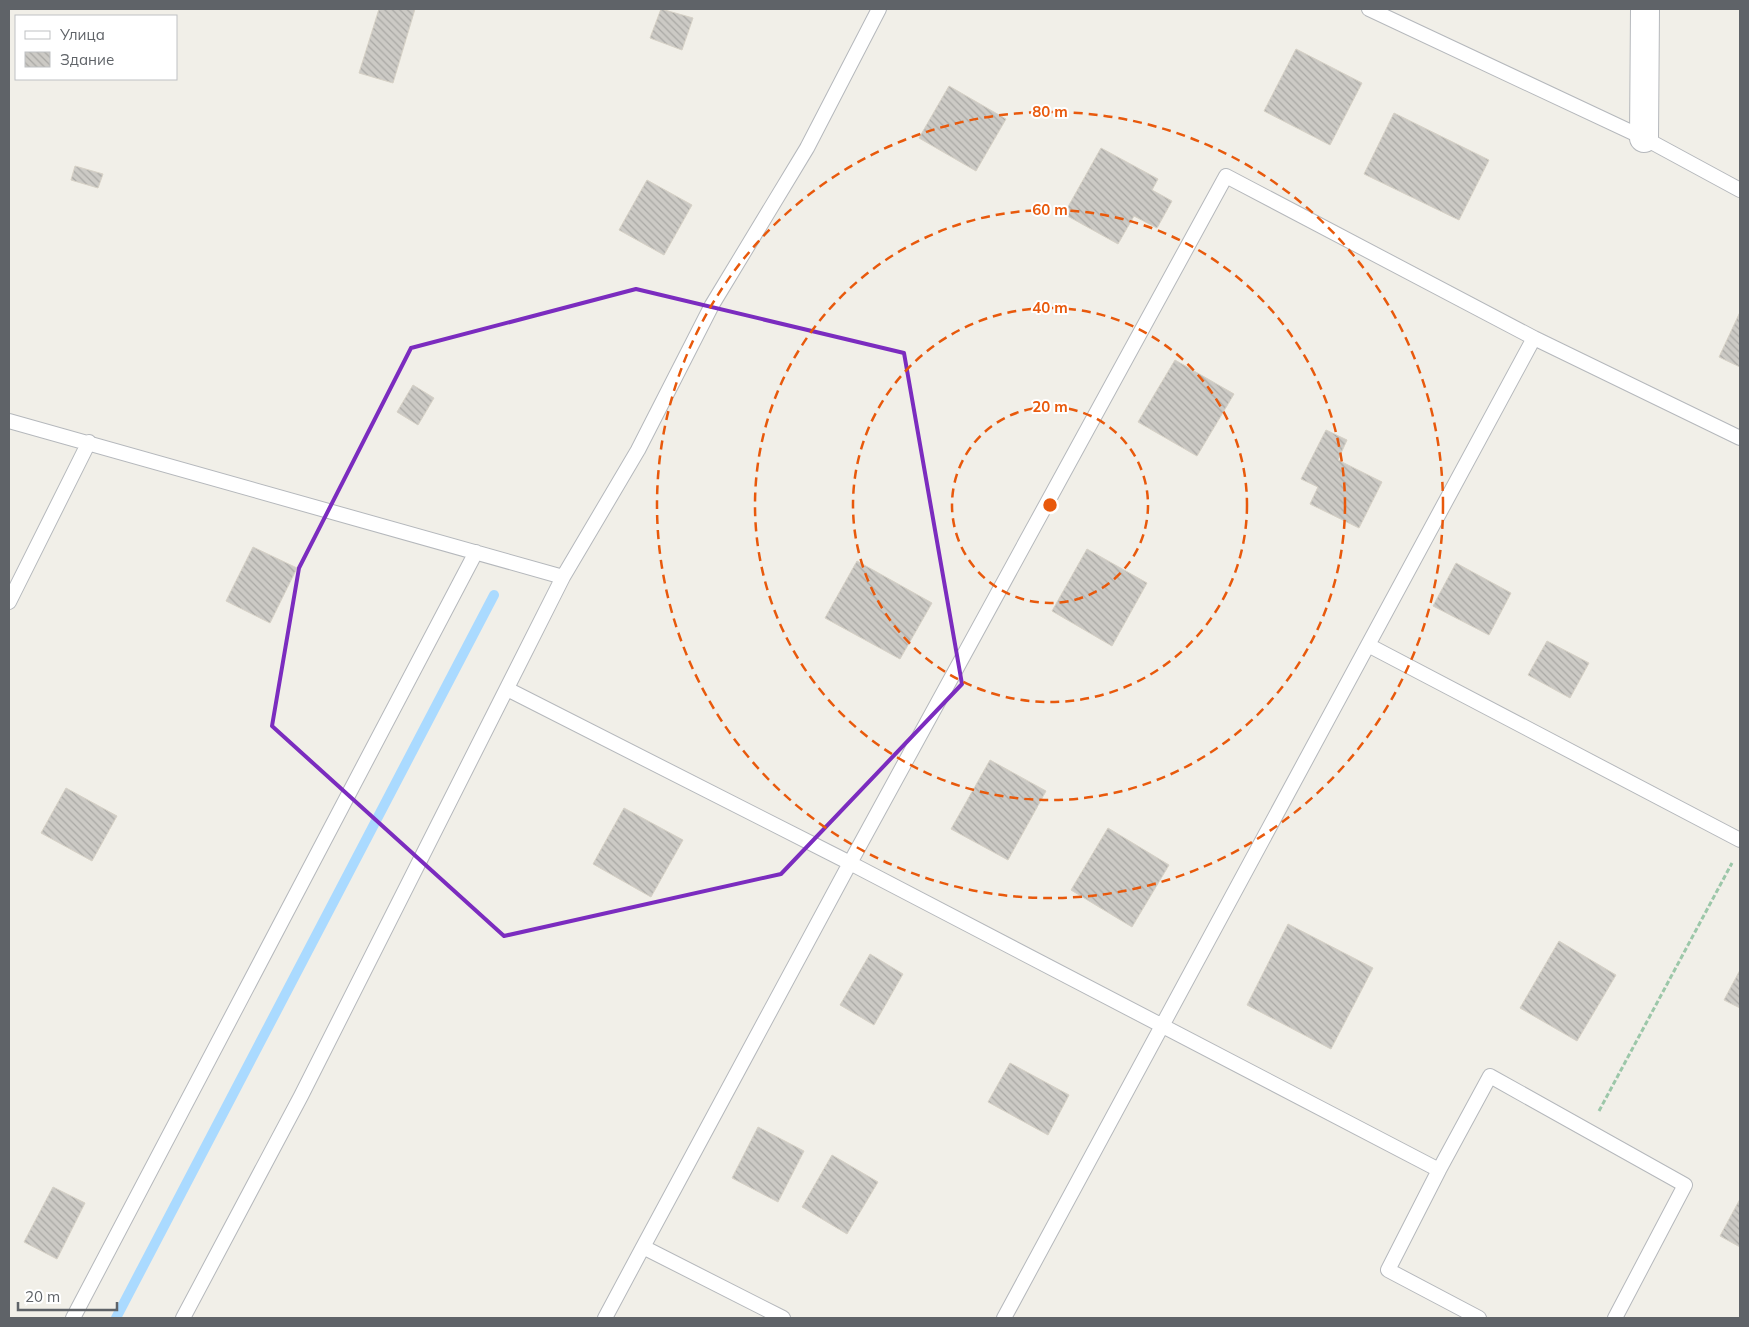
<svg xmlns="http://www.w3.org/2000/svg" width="1749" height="1327" font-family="Mulish,sans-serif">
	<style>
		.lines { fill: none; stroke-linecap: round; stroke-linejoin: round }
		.stream { stroke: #aadaff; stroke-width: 10 }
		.building { fill: url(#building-back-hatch); stroke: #d6d1c6 }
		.service-casing { stroke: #b5b8bc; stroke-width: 16 }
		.minor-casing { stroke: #b5b8bc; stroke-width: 30 }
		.path { stroke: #9cc7a9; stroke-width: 3; stroke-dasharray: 5 2.5; stroke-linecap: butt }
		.service { stroke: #fff; stroke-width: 14 }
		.minor { stroke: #fff; stroke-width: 28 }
		.marked { fill: none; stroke: #7b2cbf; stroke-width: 4; stroke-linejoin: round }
		.ring { fill: none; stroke: #e8590c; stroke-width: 2.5; stroke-dasharray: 9 6 }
		.centre { fill: #e8590c; stroke: #fff; stroke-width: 2.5 }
		.ring-label { font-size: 15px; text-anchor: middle; font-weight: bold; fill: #e8590c; stroke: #fff; stroke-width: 4; stroke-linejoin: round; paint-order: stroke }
	</style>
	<defs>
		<pattern id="building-back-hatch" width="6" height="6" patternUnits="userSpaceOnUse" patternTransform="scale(1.25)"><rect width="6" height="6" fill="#cccac5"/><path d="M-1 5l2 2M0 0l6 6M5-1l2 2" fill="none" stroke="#a9a8a4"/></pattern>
	</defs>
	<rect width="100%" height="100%" fill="#f1efe8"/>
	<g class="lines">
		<!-- stream -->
		<path class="stream" d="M116 1318 494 595"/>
	</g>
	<!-- building -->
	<path class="building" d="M379 9H415L393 83 359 73Z
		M661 9 693 18 682 50 650 38Z
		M1296 49 1362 83 1330 145 1264 111Z
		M949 86 1006 119 976 171 919 138Z
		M1394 113 1489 160 1459 220 1364 174Z
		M1101 148 1158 179 1152 190 1172 201 1157 228 1134 216 1118 244 1064 214Z
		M75 166 103 174 98 188 71 180Z
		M647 180 692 205 664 255 619 230Z
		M1740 312V367L1719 357Z
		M1175 360 1234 394 1197 456 1138 422Z
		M413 385 434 398 418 425 397 412Z
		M1326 430 1347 440 1338 460 1382 482 1359 528 1310 504 1318 487 1301 479Z
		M253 547 297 568 270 623 226 601Z
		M1087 549 1147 583 1112 646 1052 611Z
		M857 561 932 603 900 659 825 618Z
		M1456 563 1511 593 1489 635 1433 606Z
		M1547 641 1589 663 1570 698 1528 675Z
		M990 760 1046 791 1008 860 951 829Z
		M66 788 117 816 92 861 41 833Z
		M624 808 683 840 651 897 593 864Z
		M1108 828 1169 865 1132 927 1071 890Z
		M1288 924 1373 968 1331 1049 1247 1005Z
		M1559 941 1616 975 1577 1041 1520 1008Z
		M870 954 903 974 874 1025 840 1005Z
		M1740 970V1008L1724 1000Z
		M1010 1063 1069 1095 1048 1135 988 1102Z
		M758 1127 804 1151 778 1202 732 1178Z
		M832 1155 878 1182 847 1234 802 1207Z
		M53 1187 85 1203 57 1259 24 1242Z
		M1740 1199V1247L1720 1236Z"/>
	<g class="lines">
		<!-- service casing -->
		<g class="service-casing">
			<path id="service" d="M1369 9 1644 138 1740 190
				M9 421 563 577
				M9 602 89 442
				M1368 645 1740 840
				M507 689 850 863 643 1247 783 1318
				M1439 1170 850 863 1226 176 1534 338 1740 438
				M73 1318 476 552
				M183 1318 301 1096 563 577 638 450 712 305 807 148 879 9
				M605 1318 643 1247
				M1004 1318 1534 338
				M1479 1318 1388 1270 1439 1170 1490 1076 1685 1185 1615 1318"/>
		</g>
		<!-- minor casing -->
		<g class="minor-casing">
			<path id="minor" d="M1644 138 1645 9"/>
		</g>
		<!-- path -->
		<path class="path" d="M1599 1111 1732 863"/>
		<!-- service -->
		<use href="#service" class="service"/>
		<!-- minor -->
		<use href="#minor" class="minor"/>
	</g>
	<!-- marked area -->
	<path class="marked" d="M636 289 904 353 962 684 781 874 504 936 272 726 299 568 411 348Z"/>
	<!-- distance rings -->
	<g class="ring">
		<circle cx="1050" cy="505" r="98"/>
		<circle cx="1050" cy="505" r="197"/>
		<circle cx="1050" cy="505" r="295"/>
		<circle cx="1050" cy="505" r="393"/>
	</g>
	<circle cx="1050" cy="505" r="8" class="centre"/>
	<g class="ring-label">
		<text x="1050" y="117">80 m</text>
		<text x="1050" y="215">60 m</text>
		<text x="1050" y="313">40 m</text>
		<text x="1050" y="412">20 m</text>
	</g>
	<!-- border -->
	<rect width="1749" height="1327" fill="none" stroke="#5f6368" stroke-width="20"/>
	<!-- legend -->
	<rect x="15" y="15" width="162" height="65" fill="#ffffff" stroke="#bfc1c3"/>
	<rect x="25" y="31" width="25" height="8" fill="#ffffff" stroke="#bfc1c3"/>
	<text x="60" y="40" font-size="15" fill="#5f6368">Улица</text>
	<rect x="25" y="52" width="25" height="15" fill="url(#building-back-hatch)" stroke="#bfc1c3"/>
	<text x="60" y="65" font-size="15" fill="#5f6368">Здание</text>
	<!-- scale -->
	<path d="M18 1302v8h99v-8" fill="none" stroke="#5f6368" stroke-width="2.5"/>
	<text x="25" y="1302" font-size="15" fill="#5f6368" stroke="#ffffff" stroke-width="4" paint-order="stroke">20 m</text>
</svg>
